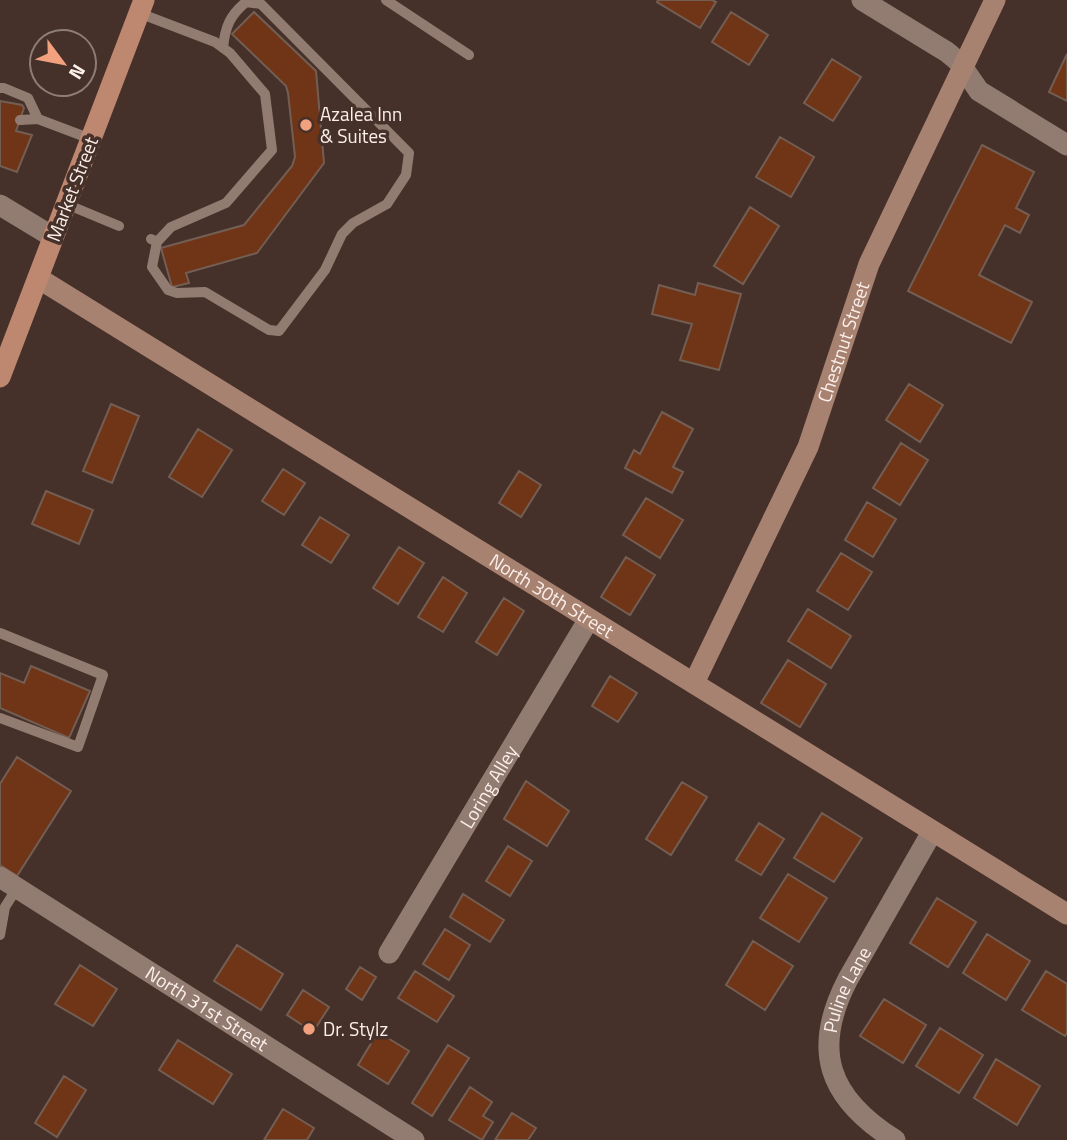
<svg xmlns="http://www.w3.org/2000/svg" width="1067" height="1140" font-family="'Titillium Web',sans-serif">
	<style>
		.building { fill: #703417; stroke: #735e54; stroke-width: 2 }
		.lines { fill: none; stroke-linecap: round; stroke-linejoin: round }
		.lane { stroke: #927c72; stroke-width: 10 }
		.street { stroke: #927c72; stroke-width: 21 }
		.secondary { stroke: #a88271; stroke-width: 21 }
		.primary { stroke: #be8770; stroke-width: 21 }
		.poi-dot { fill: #f2a17e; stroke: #453129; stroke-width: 2.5 }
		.labels { text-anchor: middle; stroke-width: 7; stroke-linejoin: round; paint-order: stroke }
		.poi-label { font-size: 19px; fill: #fcefea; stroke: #453129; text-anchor: start }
		.street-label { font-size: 19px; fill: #fcefea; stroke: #453129 }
	</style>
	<rect width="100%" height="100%" fill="#453129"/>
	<!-- building -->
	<path class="building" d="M658 0H712L716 2 700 28 657 2Z
		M254 12 316 71 324 163 257 253 186 273 189 283 172 287 161 248 244 225 292 166 295 157 288 93 286 86 232 34Z
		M731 12 768 35 749 65 712 42Z
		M1067 54V101L1049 92Z
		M832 59 861 77 833 121 804 103Z
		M0 101 22 105 24 108 16 131 32 135 17 172 0 166Z
		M780 137 814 157 791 197 756 177Z
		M982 145 1034 172 1016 208 1029 215 1020 233 1005 225 979 275 1032 302 1011 343 908 291Z
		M750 207 779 226 743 284 714 266Z
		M698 283 741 294 719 370 680 360 692 324 652 314 659 285 695 295Z
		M909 384 943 405 920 442 886 420Z
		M111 404 139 416 112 483 83 471Z
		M662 412 693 429 673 467 683 472 672 493 625 468 634 450 640 454Z
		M198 429 232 450 202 497 169 477Z
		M901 443 928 460 900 505 873 488Z
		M283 469 305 483 284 515 262 501Z
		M519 471 541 485 521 517 499 503Z
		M46 491 93 510 79 544 32 524Z
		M646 498 683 520 660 558 623 535Z
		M867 502 896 519 873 557 845 540Z
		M320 517 349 535 331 563 302 545Z
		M399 547 424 563 398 604 373 588Z
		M841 553 872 572 848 610 817 591Z
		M626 557 655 575 630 615 601 597Z
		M443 577 467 593 443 632 418 617Z
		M504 598 524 611 497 655 476 642Z
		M808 609 851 636 831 668 788 641Z
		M788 660 826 684 800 727 761 703Z
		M31 666 90 691 69 738 0 708V673L24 683Z
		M610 676 637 693 618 722 592 706Z
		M17 757 71 791 17 876 0 865V784Z
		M526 781 569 811 547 846 504 819Z
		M682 782 707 797 671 855 646 839Z
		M822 813 862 838 834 882 794 858Z
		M759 823 784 839 761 875 736 860Z
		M508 846 532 861 510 896 486 881Z
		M788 874 827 898 799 942 760 918Z
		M463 894 504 920 490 942 450 917Z
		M937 898 976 922 948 967 910 943Z
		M445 929 470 945 449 980 423 964Z
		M987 934 1030 961 1006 1000 963 973Z
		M753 941 793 966 765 1010 726 985Z
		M237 945 283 974 261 1010 214 981Z
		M80 965 117 989 93 1026 55 1004Z
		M360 967 376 977 362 1000 346 989Z
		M415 971 454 996 437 1022 398 998Z
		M1046 971 1067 984V1033L1065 1036 1022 1010Z
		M303 990 329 1007 313 1032 287 1015Z
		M884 999 926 1025 903 1063 860 1036Z
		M940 1028 983 1055 959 1093 916 1066Z
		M378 1032 409 1051 388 1084 358 1065Z
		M178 1040 232 1074 213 1104 159 1070Z
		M448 1045 469 1058 432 1116 412 1103Z
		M996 1059 1040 1086 1017 1125 974 1098Z
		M64 1076 86 1090 57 1137 35 1123Z
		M470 1087 492 1102 483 1116 493 1122 482 1140 449 1120Z
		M283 1109 314 1128 307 1140H264Z
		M512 1113 536 1128 528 1140H495Z"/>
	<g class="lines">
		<!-- lane -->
		<path class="lane" d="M386 0 469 55
			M139 13 215 42 230 53 265 94 272 150 226 203 171 227 157 242 151 239
			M0 88H4L28 98 38 119
			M20 120 38 119 91 139
			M66 204 119 226
			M157 242 152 267 168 290 177 293 205 292 269 330 279 331 325 270 342 234 353 223 387 204 406 175 409 153 261 4 246 2C230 15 225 27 223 48
			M0 633 103 675 78 747 0 718
			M0 935 5 907 17 888"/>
		<!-- street -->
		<g class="street">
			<path d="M862 0 947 52 959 62 979 91 1067 145"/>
			<path d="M0 205 53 237"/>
			<path id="s1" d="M0 877 414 1140"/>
			<path id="s2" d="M389 953 589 619"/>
			<path id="s3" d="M895 1140C828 1098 811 1050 848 979L932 832"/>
		</g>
		<!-- secondary -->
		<g class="secondary">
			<path id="s4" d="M38 278 1067 914"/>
			<path id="s5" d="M694 683 808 447 869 264 995 0"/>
		</g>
		<!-- primary -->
		<path class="primary" d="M0 377 144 0"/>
	</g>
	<!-- markers -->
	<g class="poi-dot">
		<circle cx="306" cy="125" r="7"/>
		<circle cx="309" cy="1029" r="7"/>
	</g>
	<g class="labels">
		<!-- poi labels -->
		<g class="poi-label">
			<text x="320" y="121">Azalea Inn<tspan x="320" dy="22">&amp; Suites</tspan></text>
			<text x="323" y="1036">Dr. Stylz</text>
		</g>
		<!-- street labels -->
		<g class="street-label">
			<text transform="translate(72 189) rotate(-69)" y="7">Market Street</text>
			<text dy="7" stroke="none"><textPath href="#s5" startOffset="373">Chestnut Street</textPath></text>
			<text dy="7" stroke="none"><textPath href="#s4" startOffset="604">North 30th Street</textPath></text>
			<text dy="7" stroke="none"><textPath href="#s2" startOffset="194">Loring Alley</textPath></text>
			<text dy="7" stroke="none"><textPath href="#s3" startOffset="180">Puline Lane</textPath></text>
			<text dy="7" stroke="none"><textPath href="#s1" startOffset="245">North 31st Street</textPath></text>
		</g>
	</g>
	<!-- north arrow -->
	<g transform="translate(63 63) rotate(122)"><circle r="33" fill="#453129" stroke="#8e7d76" stroke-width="2"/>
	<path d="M0-5L12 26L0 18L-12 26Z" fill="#f2a17e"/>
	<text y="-10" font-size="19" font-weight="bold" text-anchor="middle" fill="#fcefea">N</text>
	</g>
</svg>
